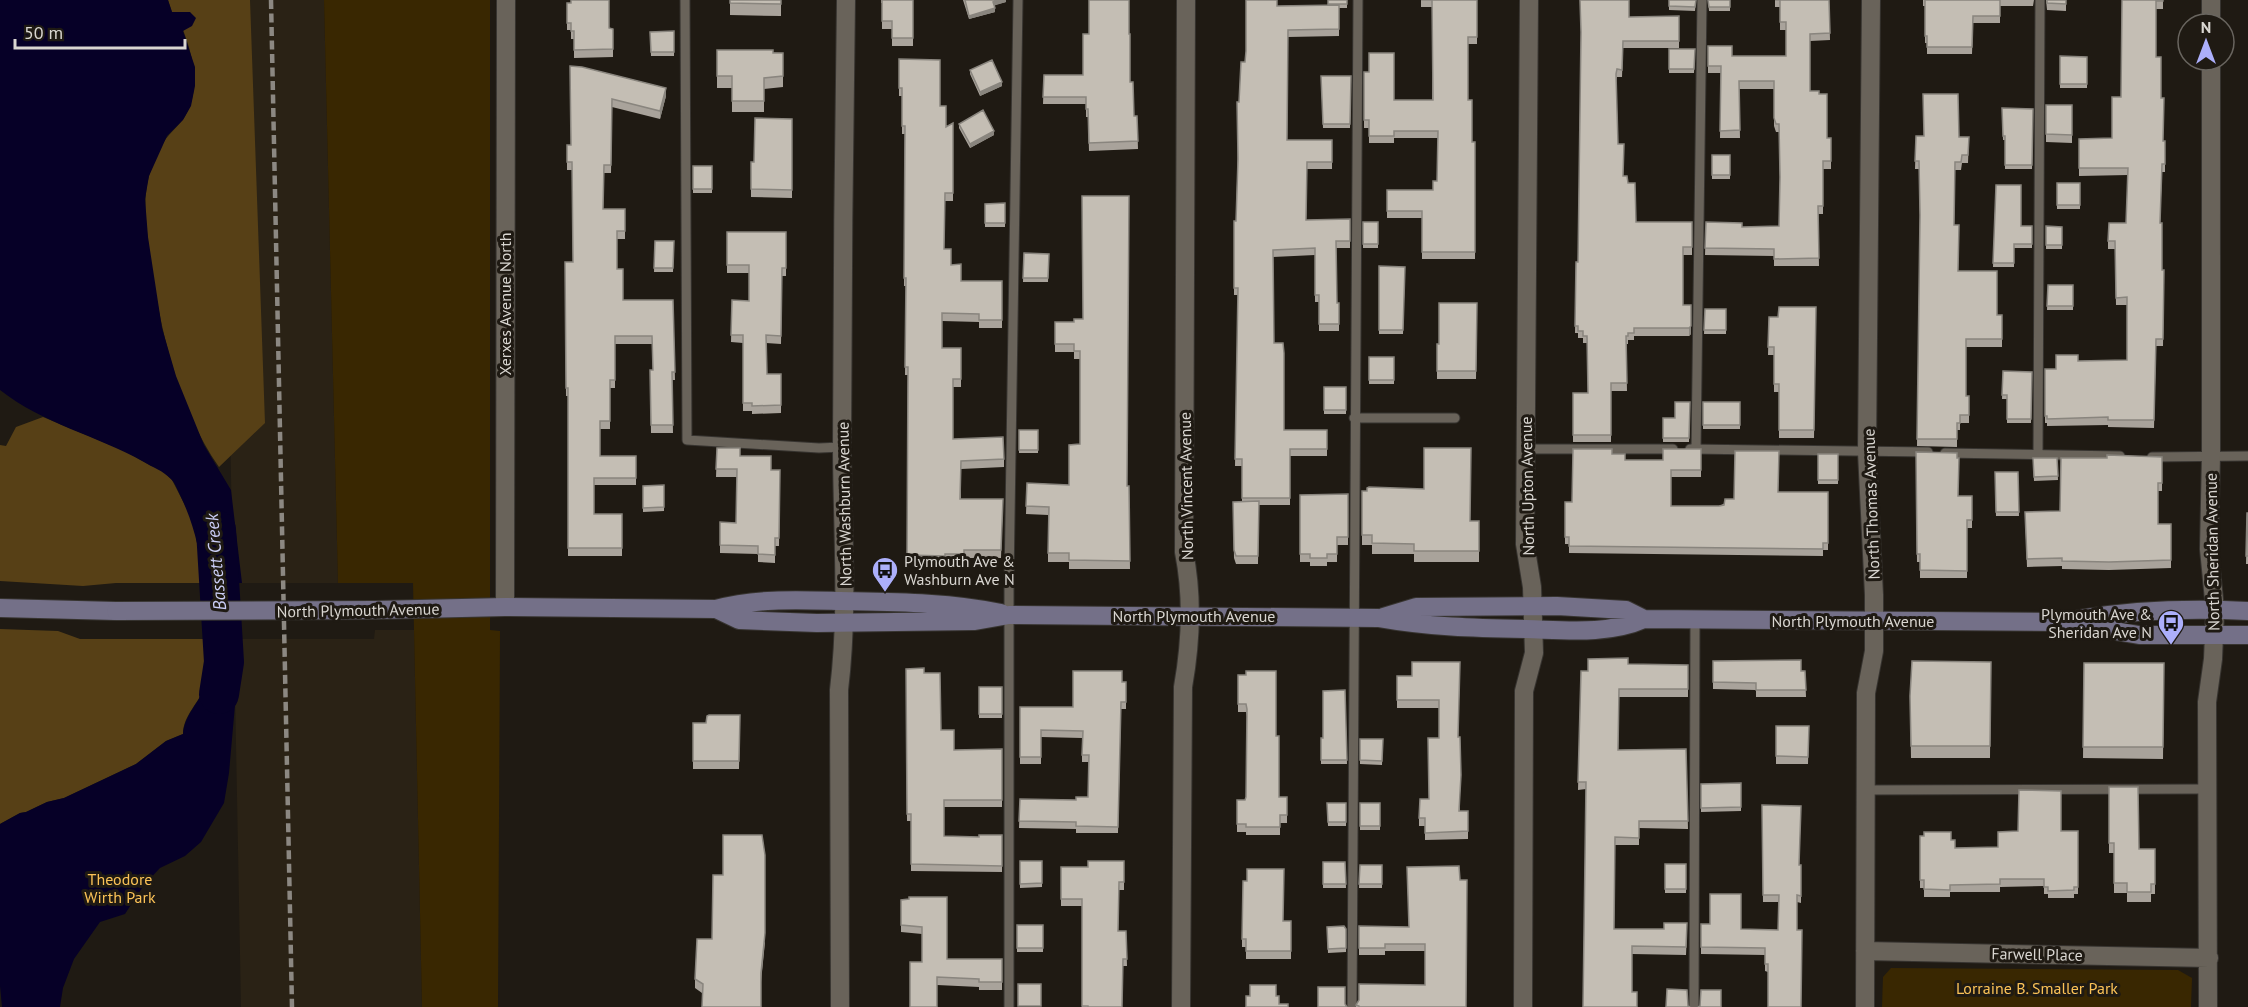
<svg xmlns="http://www.w3.org/2000/svg" width="2248" height="1007" font-family="'PT Sans',sans-serif">
	<style>
		.built { fill: #2a2215 }
		.green { fill: #392701 }
		.forest { fill: #574016 }
		.water { fill: #060027 }
		.lines { fill: none; stroke-linecap: round; stroke-linejoin: round }
		.river { stroke: #060027; stroke-width: 40 }
		.lane-casing { stroke: #373430; stroke-width: 11 }
		.street-casing { stroke: #373430; stroke-width: 20 }
		.secondary-casing { stroke: #373430; stroke-width: 20 }
		.lane { stroke: #69635a; stroke-width: 9 }
		.street { stroke: #69635a; stroke-width: 18 }
		.secondary { stroke: #747088; stroke-width: 18 }
		.rail { stroke: #8c8882; stroke-width: 4.5; stroke-dasharray: 9 4.5; stroke-linecap: butt }
		.secondary-bridge-casing { stroke: #373430; stroke-width: 20; stroke-linecap: butt }
		.secondary-bridge { stroke: #747088; stroke-width: 18 }
		.wall { fill: #a9a39b }
		.shaded-wall { fill: #89857e }
		.building { fill: #c4beb4; stroke: #89857e; stroke-width: 1.5 }
		.labels { text-anchor: middle; stroke-width: 6; stroke-linejoin: round; paint-order: stroke }
		.street-label { font-size: 16px; fill: #d9d6d1; stroke: #1f1a13 }
		.poi-label { font-size: 16px; fill: #d9d6d1; stroke: #1f1a13; text-anchor: start }
		.park-label { font-size: 16px; fill: #fbc257; stroke: #1f1a13 }
		.water-label { font-size: 18px; font-style: italic; fill: #cbcef6; stroke: #1f1a13 }
	</style>
	<rect width="100%" height="100%" fill="#1f1a13"/>
	<!-- built -->
	<path class="built" d="M222 0H324L338 583H233Z
		M375 630H414L422 1007H241L234 639H374Z"/>
	<!-- green -->
	<path class="green" d="M324 0H490V630L500 631 498 1007H422L413 583H338Z
		M1891 968 2178 970 2192 978 2191 1007H1882L1883 977Z"/>
	<!-- forest -->
	<path class="forest" d="M168 0H250L265 423 219 467C177 406 160 329 150 257 147 231 142 201 149 176 153 163 160 145 169 135 174 129 180 124 184 118 201 91 194 58 183 30L190 12H172Z
		M43 417 125 451 151 466 158 467 172 480 189 513 195 531 204 583H116L83 586 0 581V445L6 446 16 427Z
		M0 629 58 631 80 639H210C213 656 210 656 206 671 205 676 207 681 205 686 200 702 183 715 183 734L166 741 136 764 64 798 47 802 26 812 20 813 0 824Z"/>
	<!-- water -->
	<path class="water" d="M0 0H168L172 12H190L196 18 192 26 183 31 195 67V86L191 106 183 120 167 136 149 176 145 199 148 237 162 328 176 376 204 445 231 490 242 583H204C200 551 194 524 180 495 177 489 175 483 171 479 162 470 154 468 144 462 96 435 43 424 0 390Z
		M210 639H238V671L229 773 224 803 201 842 185 856 160 868 144 885 125 914 100 922 74 959 63 988 60 1007H2L0 986V824L20 813 26 812 47 802 64 798 136 764 166 741 183 734C184 715 200 702 205 686 207 681 205 676 206 671 210 656 213 656 210 639Z"/>
	<g class="lines">
		<!-- river -->
		<path class="river" d="M216 530 224 662 219 694"/>
		<!-- lane casing -->
		<g class="lane-casing">
			<path id="lane" d="M685 0 687 440 819 448 842 447
				M1354 418H1455
				M1525 449H1673
				M1690 449 1928 452
				M1696 449 1702 0
				M1945 453 2120 456
				M2038 454 2040 0
				M2152 457 2248 456
				M1865 790 2208 789
				M1009 1007V582L1018 0
				M1352 1007 1358 0
				M1694 1007 1695 620"/>
		</g>
		<!-- street casing -->
		<g class="street-casing">
			<path id="street" d="M2211 0V24
				M505 607 506 0
				M1865 951 2209 958
				M840 1007 839 690C849 608 842 527 842 445 842 297 844 148 846 0
				M1181 1007 1183 687C1191 642 1193 597 1184 552L1186 0
				M1523 1007 1524 691 1534 653 1532 587 1525 544 1529 0
				M1865 1007 1866 693 1874 651V595L1867 452 1871 0
				M2208 1007 2207 702 2213 659 2215 610 2209 549 2211 455V60"/>
		</g>
		<!-- secondary casing -->
		<g class="secondary-casing">
			<path id="secondary" d="M0 608 116 611
				M716 609 739 620 817 623 975 621 1009 615 1378 618C1428 627 1475 628 1526 629 1564 630 1608 635 1644 619L2062 622 2139 635H2248
				M375 610 505 607 716 609C756 598 799 600 840 601 893 602 949 602 1001 613
				M1383 617 1416 607 1557 606 1626 610 1644 619
				M2079 619C2134 610 2192 608 2248 611"/>
		</g>
		<!-- lane -->
		<use href="#lane" class="lane"/>
		<!-- street -->
		<use href="#street" class="street"/>
		<!-- secondary -->
		<use href="#secondary" class="secondary"/>
		<!-- rail -->
		<path class="rail" d="M271 0 292 1007"/>
		<!-- secondary-bridge casing -->
		<g class="secondary-bridge-casing">
			<path id="secondary-bridge" d="M116 611 375 610"/>
		</g>
		<!-- secondary-bridge -->
		<use href="#secondary-bridge" class="secondary-bridge"/>
	</g>
	<!-- wall -->
	<path class="wall" d="M730 0H781V16L730 15Z
		M881 0H913V46H892V29H882V3H881Z
		M963 0H1006V2L994 5 995 12 969 19Z
		M1328 0H1347V8H1339V36L1288 37 1287 140H1332V169H1307L1306 220 1350 219V248H1336L1337 303H1339V331H1319V302H1315V255L1273 257 1274 343 1284 430H1327V456H1290V505H1259L1258 564H1236L1234 558 1233 502H1242V466H1235L1238 295H1234V221H1236L1239 102 1245 62 1277 6 1328 5Z
		M1421 0H1477V44H1468V100L1472 142H1475V259H1422V218H1387V190H1433L1437 181 1438 138H1394V143H1369V128H1364V120L1394 100H1432V7H1421Z
		M1669 0H1696L1695 11 1669 10Z
		M1708 0H1730V11H1709Z
		M1775 0H1829L1830 40 1810 41V91L1827 138H1831V169H1823V214H1818L1819 266H1774V256L1705 255 1706 222 1742 227 1779 226 1780 181 1779 132H1776L1774 126V89H1739L1740 138H1720L1721 73H1708V46L1732 56H1786V30H1780V7H1775Z
		M1923 0H2034L2033 6H2000V23H1973L1972 54H1927V43H1925V6H1923Z
		M2046 0H2066V11L2047 10Z
		M2122 0H2163V9H2156V57L2161 98 2163 141H2165V172H2162L2160 223 2162 270H2164L2163 346H2156L2154 428 2108 427V425L2047 426V423H2045V369H2056L2078 361 2127 360V305H2116L2115 249H2108V241L2126 223 2128 175 2079 176V139L2112 138 2121 97Z
		M567 3H571L609 28 613 29V57L574 58V39H571V30H567Z
		M1679 16V48H1623L1622 77H1617L1616 81 1618 144 1623 176 1628 183 1636 222H1692V255H1683V305H1691V334L1689 336H1634V340H1628V344H1626L1627 391H1611V442H1573V393H1588L1587 343H1583V338H1578V333H1575L1576 262H1578L1581 38 1629 17Z
		M674 31V56H651L650 32Z
		M1129 34 1130 82 1134 116H1137L1138 149 1089 151 1088 117H1086V104H1043L1044 75H1083Z
		M1669 49H1695L1694 73H1669Z
		M717 50 783 53V87L764 89V112H732V88H717Z
		M2060 56 2087 57V88H2060Z
		M899 59 940 106 946 127 953 123V201H945L944 249 951 265 961 281H1002V328H979V322L942 321V348H961V387H953V439L1004 459V467L961 469V499H1003L1001 558H964V562H945V564L907 563 908 375H905L906 286H904L905 134H902V96H899Z
		M582 67 666 96 660 119 612 107 611 173H604L603 209H625V239H617V269L623 300H673L675 380H672L673 433H651L650 370H653L652 344H615V388H610V429H600V456H636V485H594V514H622V556H568V396H566L565 262H573L572 170H567V145H571Z
		M970 70 1002 86 980 96 970 74Z
		M1321 76H1351L1350 128H1323Z
		M2046 105H2072V143L2046 142Z
		M2002 108 2033 109 2032 169H2005V140H2003Z
		M792 119V198L751 197V162H754Z
		M959 124 994 135 970 148 959 128Z
		M1916 136 1969 137 1968 163H1962L1961 170H1955L1954 225 1958 271 1997 315H2002V347H1966V396H1969V423H1960V430H1957V447L1917 446 1920 218 1919 169H1915Z
		M1712 155H1730V179H1712Z
		M693 166H712V193H693Z
		M2057 183H2080V209H2057Z
		M1996 185 2021 226H2032V248H2014V267H1993Z
		M1005 203V227H985V204Z
		M1363 222H1378V248H1363Z
		M2046 226 2062 227V249H2046Z
		M727 232H786V276H782L781 344 766 343 767 374H781V413L752 414V411H743V343L731 342 732 300 749 301V273H727Z
		M655 241H674L673 272H654Z
		M1024 253 1049 254 1048 282H1023Z
		M1379 266 1405 267 1403 334H1379Z
		M2048 285H2073V310H2047Z
		M1477 303 1476 379H1437V344H1439Z
		M1816 307 1814 438H1779V392H1774V355H1768L1769 317H1778Z
		M1705 309H1726V334H1704Z
		M1055 322H1074L1127 486H1129L1130 569H1069V562H1048V515L1026 514 1027 483 1069 485 1080 444V359H1074V352H1055Z
		M1369 357H1394V384H1369Z
		M2003 371 2032 372 2031 423H2007V399H2002Z
		M1324 387H1346V414H1324Z
		M1690 402 1689 442H1663V418H1675Z
		M1703 402H1740V429H1703Z
		M1019 430H1038V453H1019Z
		M717 448 740 456 771 470H780L779 546H775V563L758 562V554L720 553V522L736 523 737 477H716Z
		M1701 449V477H1671V506H1719L1734 499 1778 492H1828V550H1823V556L1569 553V544H1565V502H1572L1612 454 1625 460H1663Z
		M1916 452 1958 496H1972V528H1967V578H1920V562H1917Z
		M1818 454H1838V484H1818Z
		M2162 457V491H2158V524H2171V568L2109 570 2062 569V566L2027 567 2025 512 2060 511Z
		M2033 458H2057L2058 480 2034 481Z
		M1995 472H2018L2019 516H1996Z
		M664 485V511L643 512V486Z
		M1362 491 1470 521H1479V562H1414V554H1372V545H1362Z
		M1348 494V545H1337V562H1327V566H1310V562H1300V495Z
		M2247 513H2248V564H2246Z
		M1713 661 1805 671 1806 697H1756V690L1713 689Z
		M1460 662 1458 737 1460 811H1468V839L1425 840V826H1419V818L1429 799 1439 738V708H1397V676H1412Z
		M1991 662 1990 758H1911L1910 696Z
		M2084 663H2164L2163 759 2083 758Z
		M1628 664 1688 665V697H1619L1618 750 1686 749 1688 829 1639 828V845H1615L1614 929 1687 931 1686 955 1632 954 1583 1007 1586 789 1578 790 1581 671H1588Z
		M906 669 924 673 941 730 954 750 1002 749V807H944V836L979 837 1002 835V872L911 871V821H907Z
		M1238 675 1276 736 1279 797H1287V823H1280V835H1246V832H1237V800H1245L1246 797 1247 717 1246 712H1238Z
		M1122 682H1126V709H1121L1118 833H1076V829L1019 828 1020 799 1076 800 1088 797 1089 762H1082V738L1041 737V764H1020V707H1073Z
		M979 687H1002V718H979Z
		M1345 690 1347 764H1321V738H1323Z
		M740 715 739 769H693V723H706Z
		M1776 726H1809L1808 764H1776Z
		M1360 739H1383L1382 765 1360 764Z
		M1741 783V811L1701 812V784Z
		M2109 787 2139 849H2155V894H2151V902H2127V893H2114V853H2109Z
		M1327 803H1346V826H1328Z
		M1360 803H1380V830H1360Z
		M1762 805 1799 865H1801V903L1797 902 1768 972 1765 971V955L1701 954V924L1741 929 1778 930 1779 902H1763Z
		M2061 831H2078V894H2074V898H2048V894H2044V886L2000 887V892H1950V897H1924V888H1920V836L1951 840 1955 848 1998 847Z
		M1020 861H1042V887L1020 888Z
		M1124 861V890H1119L1118 931H1126L1127 966H1123L1122 1007H1082V906H1061V867H1088Z
		M1323 862H1345L1346 888H1323Z
		M1665 864H1686V893H1665Z
		M1360 865H1382V888H1359Z
		M1407 867 1466 1007H1356V1005L1425 985V951H1385V955H1359V926L1409 927Z
		M901 900 947 959H1002V990H979V987L937 985 922 962V934L901 932Z
		M1283 921H1291V959H1246V947H1242V939Z
		M1017 925H1043V952H1017Z
		M1327 927 1346 929V952L1328 953Z
		M765 942 761 982 702 993 695 988V979Z"/>
	<!-- shaded-wall -->
	<path class="shaded-wall" d="M998 0H1006V2L993 6V2Z
		M995 8V12L969 19V16Z
		M1002 82V86L980 96V92Z
		M666 88V96L660 119V111Z
		M994 131V135L970 148V144Z
		M1691 326V334L1689 336V328Z"/>
	<!-- building -->
	<path class="building" d="M571 0H609V28L613 29V49L574 50V31H571V23H567V3H571Z
		M730 0H781V4L730 3Z
		M882 0H913V38H892V21H882Z
		M965 0H998L993 2 995 8 969 16Z
		M1089 0H1129V34H1130V82H1133L1134 116H1137L1138 141 1089 143 1088 109H1086V97H1043L1044 75H1083V34H1089Z
		M1246 0H1277V6L1339 5V29L1288 30 1287 140H1332V162H1307L1306 220 1350 219V241H1336L1337 303H1339V324H1319V295H1315V248L1273 250 1274 343H1283L1284 353V430H1327V449H1290V498H1242V459H1235L1238 288H1234V221H1236L1238 159 1237 102H1239L1241 62H1245L1246 51Z
		M1328 0H1347V4H1328Z
		M1421 0H1477V37H1468V100H1472V142H1475V252H1422V211H1387V190H1433V181H1437L1438 131H1394V136H1369V120H1364V72H1369V53H1394V100H1433L1432 0Z
		M1580 0H1629V17L1679 16V41H1623L1622 70 1617 69 1616 74 1618 144H1624L1623 176H1627L1628 183H1635L1636 222H1692V247H1683V305H1691V326L1689 328H1634V333H1628V336H1626L1627 383H1611V435H1573V393H1588L1587 336H1583V331H1578V326H1575L1576 262H1578L1581 32Z
		M1669 0H1696L1695 7 1669 6Z
		M1708 0H1730V7H1709Z
		M1775 0H1829L1830 33 1810 34V91H1819V94H1827V138H1831V161H1823V206H1818L1819 258 1774 259V249L1705 248 1706 222 1742 223V227L1779 226 1780 177 1779 124H1776L1774 118V81H1739L1740 130 1720 131 1721 66H1708V46H1732V56H1786V22H1780V0Z
		M1925 0H2000V16H1973L1972 47H1927V36H1925Z
		M2047 0H2066V4L2047 3Z
		M2122 0H2163V1H2156V57H2161V98H2164L2163 141H2165V164H2162L2160 223H2162V270H2164L2163 339H2156L2154 420H2108V417L2047 419V416H2045V369H2056V355H2078V361L2127 360V297L2116 298 2115 241H2108L2109 223H2126L2128 168H2079V139L2112 138V97H2121Z
		M674 31V52H651L650 32Z
		M1669 49H1695L1694 69H1669Z
		M717 50H773V53H783V76L764 78V101H732V76H717Z
		M2060 56 2087 57V84H2060Z
		M899 59 940 60V106H946V127L953 123V193H945L944 249H951V265L961 264V281H1002V320H979V314L942 313V348H961V379H953V439L1003 437 1004 459 961 461 960 499H1003L1001 550H964V554H945V556L907 555 908 367H905L906 278H904L905 126H902V88H899Z
		M992 60 1002 82 980 92 970 70Z
		M570 66 582 67 666 88 660 111 612 99 611 165H604L603 209H625V231H617V269H623V300H673L675 372H672L673 425H651L650 370H653L652 336H615V380H610V421H600V456H636V478H594V514H622V548H568V388H566L565 262H573L572 162H567V145H571Z
		M1321 76H1351L1350 124H1323Z
		M1923 94H1958L1959 137H1969L1968 155H1962L1961 162H1955L1954 225H1959L1958 271H1997V315H2002V339H1966V396H1969V415H1960V423H1957V439H1917L1920 215 1919 161H1915L1916 136H1924Z
		M2046 105H2072V135L2046 134Z
		M2002 108 2033 109 2032 165H2005V136H2003Z
		M983 110 994 131 970 144 959 124Z
		M755 118 792 119V190L751 189V162H754Z
		M1712 155H1730V175H1712Z
		M693 166H712V189H693Z
		M2057 183H2080V205H2057Z
		M1996 185H2021V226H2032V244H2014V263H1993Z
		M1082 196H1129L1127 486H1129L1130 561 1069 560V553H1048L1049 507 1026 506 1027 483 1069 485V445L1080 444V351H1074V344H1055V322H1074V319H1083Z
		M1005 203V223H985V204Z
		M1363 222H1378V244H1363Z
		M2046 226 2062 227V245H2046Z
		M727 232H786V268H782L781 336 766 335 767 374H781V405L752 406V403H743V335H731L732 300 749 301V265H727Z
		M655 241H674L673 268H654Z
		M1024 253 1049 254 1048 278H1023Z
		M1379 266 1405 267 1403 330H1379Z
		M2048 285H2073V306H2047Z
		M1439 303H1477L1476 371H1437V344H1439Z
		M1779 307H1816L1814 430H1779V384H1774V347H1768L1769 317H1778Z
		M1705 309H1726V330H1704Z
		M1369 357H1394V380H1369Z
		M2003 371 2032 372 2031 419H2007V395H2002Z
		M1324 387H1346V410H1324Z
		M1675 402H1690L1689 438H1663V418H1675Z
		M1703 402H1740V425H1703Z
		M1019 430H1038V450H1019Z
		M717 448H740V456H771V470H780L779 538H775V555L758 554V546L720 545V522L736 523 737 469H716Z
		M1424 448H1471L1470 521H1479V551H1414V544L1372 543V535H1362V491H1367V488L1369 487 1424 489Z
		M1573 449H1612V454H1625V460H1663V449H1701V470H1671V506H1719L1724 505 1725 499H1734L1735 451H1779L1778 492H1828V543H1823V549L1569 546V537H1565V502H1572Z
		M1916 452 1957 453V458H1959L1958 496H1972V520H1967V571L1920 570V554H1917Z
		M1818 454H1838V480H1818Z
		M2107 455 2162 457V483H2158V524H2171V560L2109 562 2062 561V558L2027 559 2025 512 2060 511 2061 458H2107Z
		M2033 458H2057L2058 476 2034 477Z
		M1995 472H2018L2019 512H1996Z
		M664 485V507L643 508V486Z
		M1348 494V537H1337V554H1327V558H1310V554H1300V495Z
		M1259 501 1258 556H1236L1234 550 1233 502Z
		M2247 513H2248V556H2246Z
		M1628 658V664L1688 665V689H1619L1618 750 1686 749 1688 821H1639V838L1615 837 1614 929H1664V923H1687L1686 947 1632 946V992H1637V1007H1583L1586 782H1578L1581 671H1588V659Z
		M1801 660V671H1805L1806 690H1756V683L1713 682V661Z
		M1912 661 1991 662 1990 746H1911L1910 696Z
		M1412 662H1460L1458 737H1460L1461 775 1459 811H1468V831L1425 833V818H1419L1420 799H1429L1428 738H1439V700H1397V676H1412Z
		M2084 663H2164L2163 747H2083Z
		M924 668V673H940L941 730H954V750L1002 749V800H944V836L979 837V835H1002V866L911 864V814H907L906 669Z
		M1073 671H1122V682H1126V702H1121L1118 827 1076 826V822L1019 821 1020 799 1076 800V797H1088L1089 755H1082L1083 731 1041 730V757H1020V707H1073Z
		M1246 671H1276V736H1279V797H1287V815H1280V827H1246V824H1237V800H1245L1246 797 1247 709 1246 704H1238V675H1246Z
		M979 687H1002V714H979Z
		M1345 690 1347 760H1321V738H1323V691Z
		M709 715H740L739 761H693V723H706L707 716Z
		M1776 726H1809L1808 757 1776 756Z
		M1360 739H1383L1382 761 1360 760Z
		M1741 783V807L1701 808V784Z
		M2109 787H2138L2139 849H2155V884H2151V892H2127V883H2114V843H2109Z
		M2019 790 2061 791V831H2078V887H2074V890L2048 891V887H2044V879H2000V884L1950 885V890L1924 889V880H1920V836H1924V832H1951V840H1955V848L1998 847V832L2018 831Z
		M1327 803H1346V822H1328Z
		M1360 803H1380V826H1360Z
		M1762 805 1801 806 1799 865H1801V896L1797 895V930H1802L1801 1007H1768V964H1765V948L1701 947V924H1710V894H1741V929L1778 930 1779 895H1763Z
		M723 835H762L765 855V933L761 973V1007H702L703 984 695 979 697 939H712L713 875H723Z
		M1020 861H1042V883L1020 884Z
		M1088 861H1124V882H1119L1118 931H1126L1127 959H1123L1122 1007H1088V1006H1082V899H1061V867H1088Z
		M1323 862H1345L1346 884H1323Z
		M1665 864H1686V889H1665Z
		M1360 865H1382V884H1359Z
		M1459 866 1460 880H1467L1466 1007H1359V1006L1356 1005 1359 1000V984L1425 985V944H1385V948H1359V926L1409 927 1407 867Z
		M1247 869H1284L1283 921H1291V951H1246V939H1242L1243 881H1247Z
		M909 897H947V959H1002V982H979V979L937 977V1007H910V962H922V927L901 925V900L909 899Z
		M1017 925H1043V948H1017Z
		M1344 926 1346 929V948L1328 949 1327 927Z
		M1018 984H1041V1006H1018Z
		M1250 985H1276V996H1279V1004H1288V1007H1246V996H1250Z
		M1318 987H1345V1004L1347 1007H1318Z
		M1667 989 1687 990 1688 1006 1690 1007H1666Z
		M1701 990H1721V1007H1698L1700 1006Z"/>
	<!-- icons -->
	<defs>
		<g id="bus-pin" transform="scale(1.35)"><path d="M0 17L-7.5 6A9.5 9.5 0 1 1 7.5 6Z" fill="#acaffb" stroke="#1f1a13"/><path d="M-5-6H5V4H4V6H2V4H-2V6H-4V4H-5ZM-3.5-4V0h7V-4ZM-3.5 1.2v1.5H-2V1.2ZM2 1.2v1.5H3.5V1.2Z" fill="#111"/></g>
	</defs>
	<g fill-rule="evenodd">
		<use href="#bus-pin" x="885" y="570"/>
		<use href="#bus-pin" x="2171" y="623"/>
	</g>
	<g class="labels">
		<!-- street labels -->
		<g class="street-label">
			<text transform="translate(505 304) rotate(-90)" y="6">Xerxes Avenue North</text>
			<text transform="translate(1186 486) rotate(-91)" y="6">North Vincent Avenue</text>
			<text transform="translate(1527 486) rotate(-91)" y="6">North Upton Avenue</text>
			<text transform="translate(844 504) rotate(-91)" y="6">North Washburn Avenue</text>
			<text transform="translate(1871 504) rotate(-92)" y="6">North Thomas Avenue</text>
			<text transform="translate(2212 552) rotate(-91)" y="6">North Sheridan Avenue</text>
			<text transform="translate(358 610) rotate(-1)" y="6">North Plymouth Avenue</text>
			<text x="1194" y="622">North Plymouth Avenue</text>
			<text x="1853" y="627">North Plymouth Avenue</text>
			<text transform="translate(2037 954) rotate(1)" y="6">Farwell Place</text>
		</g>
		<!-- poi labels -->
		<g class="poi-label">
			<text x="904" y="567">Plymouth Ave &amp;<tspan x="904" dy="18">Washburn Ave N</tspan></text>
			<text x="2152" y="620" text-anchor="end">Plymouth Ave &amp;<tspan x="2152" dy="18">Sheridan Ave N</tspan></text>
		</g>
		<!-- park labels -->
		<g class="park-label">
			<text x="120" y="885">Theodore<tspan x="120" dy="18">Wirth Park</tspan></text>
			<text x="2037" y="994">Lorraine B. Smaller Park</text>
		</g>
		<!-- water labels -->
		<g class="water-label">
			<text transform="translate(216 562) rotate(-95)" y="6">Bassett Creek</text>
		</g>
	</g>
	<!-- north arrow -->
	<g transform="translate(2206 42)"><circle r="28" fill="#1f1a13" stroke="#69655f" stroke-width="1.5"/>
	<path d="M0-4.5L10 22L0 15L-10 22Z" fill="#acaffb"/>
	<text y="-9" font-size="16" font-weight="bold" text-anchor="middle" fill="#d9d6d1">N</text>
	</g>
	<!-- scale -->
	<path d="M15 39v9h170v-9" fill="none" stroke="#d9d6d1" stroke-width="3"/>
	<text x="24" y="39" font-size="18" fill="#d9d6d1" stroke="#1f1a13" stroke-width="4.5" paint-order="stroke">50 m</text>
</svg>
